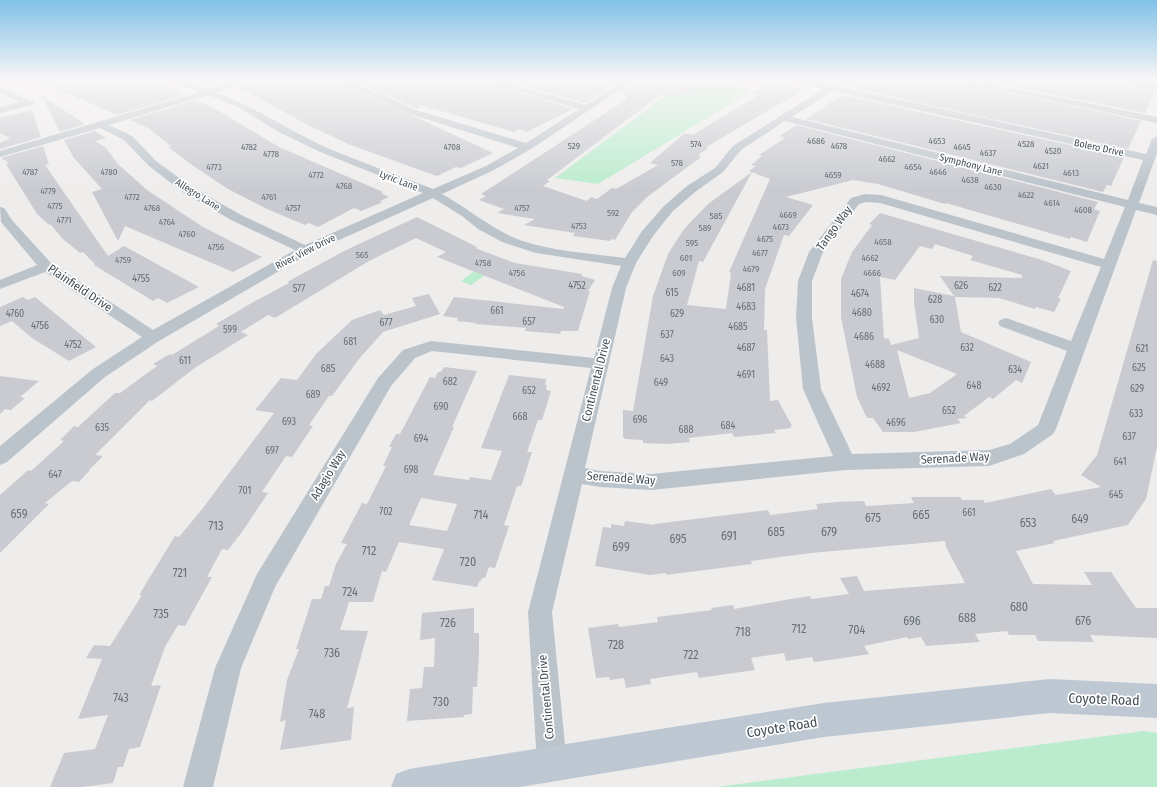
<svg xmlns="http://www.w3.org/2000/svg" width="1157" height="787" font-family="'Fira Sans Condensed',sans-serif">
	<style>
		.green { fill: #baeccd }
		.building { fill: #c9cbd1; fill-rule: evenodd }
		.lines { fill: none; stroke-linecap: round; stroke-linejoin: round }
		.street { fill: #bbc4cb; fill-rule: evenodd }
		.secondary { fill: #bdc8d3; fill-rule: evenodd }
		.labels { text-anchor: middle; stroke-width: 3.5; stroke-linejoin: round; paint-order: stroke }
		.far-number-label { font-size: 9px; fill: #666f77 }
		.far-street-label { font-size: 10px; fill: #455059; stroke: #fff }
		.number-label { font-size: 10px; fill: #666f77 }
		.street-label { font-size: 12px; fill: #455059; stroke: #fff }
		.near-number-label { font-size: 12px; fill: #666f77 }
		.near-street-label { font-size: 14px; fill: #455059; stroke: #fff }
	</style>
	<rect width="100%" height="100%" fill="#efecec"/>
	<!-- green -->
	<path class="green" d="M688 79H697L753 90 598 184 555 178Z
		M474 271 485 275 471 285 461 281Z
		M1144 731 1157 733V787H716Z"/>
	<!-- building -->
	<path class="building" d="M35 79H150L184 95 117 115Z
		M258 79H333L493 153 461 168 456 167 437 176 428 173 348 144 304 123 250 93 234 89Z
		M351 79H475L573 109 527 132 519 129 514 132 420 105 418 109H417Z
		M499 79H622L585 103Z
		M637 79H702L679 96 660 95 547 180 550 181 543 186 587 201 591 197 597 199 612 188 616 189 658 165 650 163 685 133 693 135 699 131 759 95 752 94 772 81 805 89 706 147 709 148 699 154H701L698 156 701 157 647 197 632 212 615 240 611 239 610 241 573 236 575 233 524 225 535 219 497 213 504 209 479 200 486 196 481 194 627 99 622 90Z
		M864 79H945L1141 121 1128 149 852 88Z
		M975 79H1104L1154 92 1145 113Z
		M41 95 85 124 60 132Z
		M842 95 1124 157 1111 186 1107 185 1103 192 806 119Z
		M196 100 212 107 279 147 383 192 381 193 389 197 380 201 383 202 361 211 354 208 318 227 309 223 305 225 267 209 228 189 192 165 168 147 171 146 148 128 130 120Z
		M32 110 41 137 0 149V143L10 138 0 133V118Z
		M796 125 1098 202 1094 209 1100 211 1087 242 1071 237 1070 239 946 203 945 204 878 184 853 180 786 197 813 205 789 236 784 235 765 289 764 330H767L770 401 778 400 792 426H790L791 428 774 430 776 433 734 437 732 433 689 438 690 442 667 444 643 443V440L625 439 623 437V410L633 411 653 296 668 254 684 229 708 204 752 172 703 262 699 261 687 305 726 309 731 273 729 272 770 179 749 171 756 166 751 165 762 156 759 155 785 138 780 136Z
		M95 131 106 138 95 141 105 147 118 164 147 190 203 227 262 257 233 272 125 226 118 241 92 192 102 189 74 158 64 140Z
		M43 146 49 164 45 165 108 256 124 246 199 287 167 303 158 298 153 301 94 265 95 264 83 252 80 253 63 239 50 224 49 225 37 214 6 164 9 163 1 158Z
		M880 213 1042 260 1071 271 1058 298 1061 299 1054 312 1036 307 1035 309 999 298 955 297 961 332 1031 362 1022 383 1016 380 993 399 989 397 964 416 967 418 957 419 961 423 914 432H883L873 418H867L857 397 841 317V279L852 252 872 225 869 224ZM935 244 973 256 970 260 1022 275V278L940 276 954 296 914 288V303L919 338 891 345 889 339 884 338 880 277 895 280 920 246 932 249ZM897 350 957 374 930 393 909 398Z
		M417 217 477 247 475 248 515 263 582 274V276L595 280 588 291H590L578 331H561L560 334 525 331 526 328 475 324 476 323 457 321 458 318 443 316 454 297 564 309V307L437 257 446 252 416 238 369 261 275 318 268 315 241 332 248 335 196 367 152 401 150 400 95 455 103 456 89 470H90L79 482 72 481 45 503 49 504 0 553V495L28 470 31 471 64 441 60 440 74 426 78 427 115 393H120L157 366 153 364 170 354 172 355 219 326 216 324 250 304 289 283 287 282 346 250Z
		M1153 260 1157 261V447L1146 499 1128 525 1053 541 1055 543 1016 551 1033 584 1092 585 1084 572H1111L1136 608H1157V638L1090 635 1094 642 1038 641 1035 635H1009L1007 631 975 634 980 642 926 646 921 637 908 639 907 637 864 646 869 654 837 659 814 662 812 657 786 661 784 653 751 658 755 670 699 678 697 672 650 679 651 684 626 688 624 678 610 680 609 677 596 678 588 628 618 624 619 627 658 622 657 617 712 610 711 608 733 605 734 609 791 599 810 596 811 599 849 594 840 578 857 576 864 591 965 583 946 547 945 541 811 553 751 561 752 564 666 575V573L650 575 595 566 603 527 611 528V524L624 526 625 521 655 525 654 524 768 510 770 515 818 509 816 504 837 502 864 501 866 506 914 503 911 497H960L962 500H983L985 503 1051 489 1056 495 1101 487 1081 475 1097 455Z
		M429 294 440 314 383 332 359 359 332 396H329L309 425 313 426 292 457 286 456 262 492 268 493 242 532 228 550 222 549 207 577H212L185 626 178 625 165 647 151 686 161 685 140 747 129 749 123 767H118L113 783 83 787H50L64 753 95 749 108 715 78 719 102 659 86 658 94 645 110 646 142 595H139L175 536 179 537 203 508 274 413 255 410 281 378 297 380 316 354 352 320 380 310 384 315 416 306 412 298Z
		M23 297 28 300 35 297 96 347 69 361 32 338 12 321 0 326V307Z
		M444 367 477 371 452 427H454L433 475 469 480 470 477 491 480 502 451 481 448 509 375 546 379 545 385H547L546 390 551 391 542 420H538L527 452H532L522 484 521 486H517L504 525 509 526 495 568 489 567 485 578H482L481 581 480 580 477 587 432 580 444 549 399 542 386 572 382 571 373 602H349L340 630 368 631 347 708 354 707 351 740 280 750 286 720 280 722 287 680 299 649H296L312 599H321L325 586H329L336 564 347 544 341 543 362 503 367 504 386 466H383L392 447H389L396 434H400L430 377 435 378 438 372H441ZM421 498 457 504 447 531 409 525Z
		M0 376 39 381 20 397 25 398 11 410 5 409 0 414Z
		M474 608V633H479V653L477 687H473L472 714 464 715V717L407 721 410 689 422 688 424 667H434L435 638 420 640 422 613Z"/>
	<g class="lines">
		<!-- street -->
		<path class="street" d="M169 79H182L208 89 242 79H257L217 93C255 107 288 130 325 147 361 162 397 175 433 189L486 166 518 148 410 114 334 79H346L416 110 526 143 579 109 476 79H492L586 105 625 79H636L531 149 494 170 442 194C465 207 486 224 510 236 543 251 589 253 625 258L642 231 664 206 687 186 715 168 733 146 823 89 787 79H805L1146 154 1152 139 1157 136V153L1139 203 1157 207V215L1136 210 1056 429 1053 434 1024 454 989 466 846 470 651 490 600 487 582 484 552 612 567 765 562 775 552 780 542 775 537 765 528 612 591 368 432 351 415 358 391 386 275 587 241 668 213 787H183L215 668 257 574 378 378 403 350 431 341 594 358 612 288 621 266 536 253 502 242 478 229 462 216 433 198 310 253 159 341 105 377 7 462 0 465V446L93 369 142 337 45 272 0 289V280L37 265 1 222 0 207 4 208 12 220 51 263 153 330 295 250 233 221 184 193 149 166 124 140 100 128 0 157V151L199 92ZM832 91 1143 160 1128 200 792 117ZM208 95 238 107 277 131 318 151 423 193 305 245 241 215 192 187 157 162 132 136 109 125ZM785 121 1125 207 1104 259 881 195 865 194 851 198 809 252 798 281 796 318 803 389 833 456 651 474 600 471 585 468 626 288 636 263 653 236 672 212 695 192 723 172 741 150ZM866 202 880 203 1101 267 1071 341 1006 318 1000 320 998 323 1000 326 1067 351 1038 425 1010 444 989 450 852 454 821 389 812 318V281L823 252 859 204Z
			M946 79H965L1157 117V123Z
			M1105 79H1125L1157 85V91Z
			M0 87 32 101 34 103 32 105 0 113V107L20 102 0 93Z"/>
		<!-- secondary -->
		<path class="secondary" d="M1050 679 1157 684V718L1050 713 824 737 520 787H391L396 774 409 769 824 703Z"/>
	</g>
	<!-- sky -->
	<linearGradient id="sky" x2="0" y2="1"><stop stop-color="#82c1e8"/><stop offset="0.42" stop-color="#f8f6f6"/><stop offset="1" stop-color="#f8f6f6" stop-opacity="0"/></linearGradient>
	<rect width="1157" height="190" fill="url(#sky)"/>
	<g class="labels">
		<!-- far-number labels -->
		<g class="far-number-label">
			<text x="816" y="144">4686</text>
			<text x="937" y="144">4653</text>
			<text x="696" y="147">574</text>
			<text x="1026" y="147">4528</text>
			<text x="574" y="149">529</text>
			<text x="839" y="149">4678</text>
			<text x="249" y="150">4782</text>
			<text x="452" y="150">4708</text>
			<text x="962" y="150">4645</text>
			<text x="1053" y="154">4520</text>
			<text x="988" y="156">4637</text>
			<text x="271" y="157">4778</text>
			<text x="887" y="162">4662</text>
			<text x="677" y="166">578</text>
			<text x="1041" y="169">4621</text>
			<text x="214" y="170">4773</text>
			<text x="913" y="170">4654</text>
			<text x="30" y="175">4787</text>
			<text x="109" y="175">4780</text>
			<text x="938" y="175">4646</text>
			<text x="1071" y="176">4613</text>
			<text x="316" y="178">4772</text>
			<text x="833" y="178">4659</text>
			<text x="970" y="183">4638</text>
			<text x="344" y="189">4768</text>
			<text x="993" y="190">4630</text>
			<text x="48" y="194">4779</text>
			<text x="1026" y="198">4622</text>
			<text x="132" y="200">4772</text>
			<text x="269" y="200">4761</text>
			<text x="1052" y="206">4614</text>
			<text x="55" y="209">4775</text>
			<text x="152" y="211">4768</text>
			<text x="293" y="211">4757</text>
			<text x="522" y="211">4757</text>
			<text x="1083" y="213">4608</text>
			<text x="613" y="216">592</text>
			<text x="788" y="218">4669</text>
			<text x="716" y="219">585</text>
			<text x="64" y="223">4771</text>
			<text x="167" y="225">4764</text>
			<text x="579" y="229">4753</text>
			<text x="781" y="230">4673</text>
			<text x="705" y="231">589</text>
			<text x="187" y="237">4760</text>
			<text x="765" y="242">4675</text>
			<text x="883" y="245">4658</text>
			<text x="692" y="246">595</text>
			<text x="216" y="250">4756</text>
			<text x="760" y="256">4677</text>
			<text x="362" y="258">565</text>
			<text x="686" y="261">601</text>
			<text x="870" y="261">4662</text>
			<text x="123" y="263">4759</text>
			<text x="483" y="266">4758</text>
			<text x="751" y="272">4679</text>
			<text x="517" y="276">4756</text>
			<text x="679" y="276">609</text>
			<text x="872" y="276">4666</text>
		</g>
		<!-- far-street labels -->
		<g class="far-street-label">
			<text transform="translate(1099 147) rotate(12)" y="4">Bolero Drive</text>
			<text transform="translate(971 164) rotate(14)" y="4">Symphony Lane</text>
			<text transform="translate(399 180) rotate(21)" y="4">Lyric Lane</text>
			<text transform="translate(198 194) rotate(32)" y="4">Allegro Lane</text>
			<text transform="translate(305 251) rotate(-27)" y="4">River View Drive</text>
		</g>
		<!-- number labels -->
		<g class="number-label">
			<text x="141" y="282">4755</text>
			<text x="577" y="289">4752</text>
			<text x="961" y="289">626</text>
			<text x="746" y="291">4681</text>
			<text x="995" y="291">622</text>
			<text x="299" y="292">577</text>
			<text x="672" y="296">615</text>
			<text x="860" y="297">4674</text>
			<text x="935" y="303">628</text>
			<text x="746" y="310">4683</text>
			<text x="497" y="314">661</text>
			<text x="862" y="316">4680</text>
			<text x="15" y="317">4760</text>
			<text x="677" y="317">629</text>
			<text x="937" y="323">630</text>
			<text x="529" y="325">657</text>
			<text x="386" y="326">677</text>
			<text x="40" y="329">4756</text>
			<text x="738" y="330">4685</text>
			<text x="230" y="333">599</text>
			<text x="667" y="338">637</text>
			<text x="864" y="340">4686</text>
			<text x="350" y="345">681</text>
			<text x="73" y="348">4752</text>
			<text x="746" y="351">4687</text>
			<text x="967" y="351">632</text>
			<text x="1142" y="352">621</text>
			<text x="667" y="362">643</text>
			<text x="185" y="364">611</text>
			<text x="875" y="368">4688</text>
			<text x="1139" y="371">625</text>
			<text x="328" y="372">685</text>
			<text x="1015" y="373">634</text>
			<text x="746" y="378">4691</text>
			<text x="450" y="385">682</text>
			<text x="661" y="386">649</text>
			<text x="974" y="389">648</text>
			<text x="881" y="391">4692</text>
			<text x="1137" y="392">629</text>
			<text x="529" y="394">652</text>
			<text x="313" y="398">689</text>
			<text x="441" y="410">690</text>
			<text x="949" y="414">652</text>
			<text x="1136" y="417">633</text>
			<text x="520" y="420">668</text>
			<text x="640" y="423">696</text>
			<text x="289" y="425">693</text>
			<text x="896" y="426">4696</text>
			<text x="728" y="429">684</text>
			<text x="102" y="431">635</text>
			<text x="686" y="433">688</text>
			<text x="1129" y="440">637</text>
			<text x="421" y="442">694</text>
			<text x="272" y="454">697</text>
			<text x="1120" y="465">641</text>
			<text x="411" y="473">698</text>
			<text x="55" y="478">647</text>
			<text x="245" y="494">701</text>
			<text x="1116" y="498">645</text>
			<text x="386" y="515">702</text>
			<text x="969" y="516">661</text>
		</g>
		<!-- street labels -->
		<g class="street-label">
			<text transform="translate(834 228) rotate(-54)" y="4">Tango Way</text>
			<text transform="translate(80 288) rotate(34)" y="4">Plainfield Drive</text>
			<text transform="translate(596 380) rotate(-76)" y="4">Continental Drive</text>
			<text transform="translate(955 458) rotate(-3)" y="4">Serenade Way</text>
			<text transform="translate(328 475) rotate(-59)" y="4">Adagio Way</text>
			<text transform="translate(621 478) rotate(4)" y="4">Serenade Way</text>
			<text transform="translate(546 697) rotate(-95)" y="4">Continental Drive</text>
		</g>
		<!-- near-number labels -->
		<g class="near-number-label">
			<text x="19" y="518">659</text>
			<text x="481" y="519">714</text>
			<text x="921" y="519">665</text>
			<text x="873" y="522">675</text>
			<text x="1080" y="523">649</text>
			<text x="1028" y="527">653</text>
			<text x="216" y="530">713</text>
			<text x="776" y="536">685</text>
			<text x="829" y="536">679</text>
			<text x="729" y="540">691</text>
			<text x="678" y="543">695</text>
			<text x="621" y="551">699</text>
			<text x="369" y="555">712</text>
			<text x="468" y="566">720</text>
			<text x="180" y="577">721</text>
			<text x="350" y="596">724</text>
			<text x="1019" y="611">680</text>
			<text x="161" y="618">735</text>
			<text x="967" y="622">688</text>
			<text x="912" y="625">696</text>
			<text x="1083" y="625">676</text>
			<text x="448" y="627">726</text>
			<text x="799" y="633">712</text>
			<text x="857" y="634">704</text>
			<text x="743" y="636">718</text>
			<text x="616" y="649">728</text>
			<text x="332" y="657">736</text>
			<text x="691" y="659">722</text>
			<text x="121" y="702">743</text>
			<text x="441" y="706">730</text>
			<text x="317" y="718">748</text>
		</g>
		<!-- near-street labels -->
		<g class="near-street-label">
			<text transform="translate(1104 699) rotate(2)" y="5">Coyote Road</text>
			<text transform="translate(782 727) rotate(-9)" y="5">Coyote Road</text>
		</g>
	</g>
</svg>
